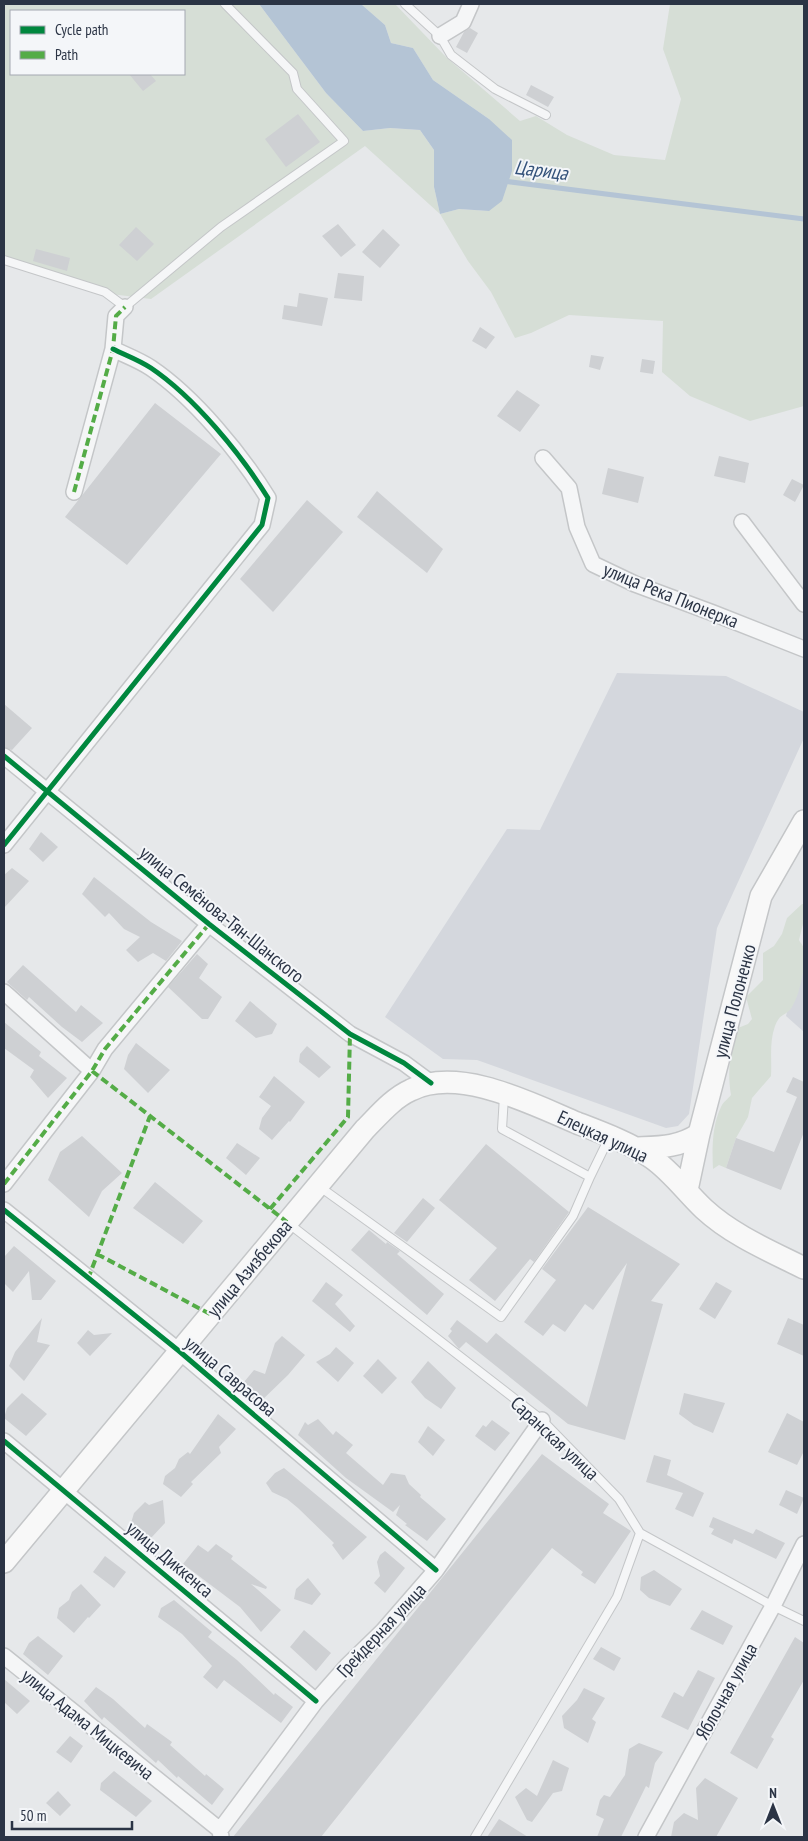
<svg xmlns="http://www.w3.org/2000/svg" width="808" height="1841" font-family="'PT Sans Narrow',sans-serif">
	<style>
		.built { fill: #d4d7dd }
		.green { fill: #d6ded6; fill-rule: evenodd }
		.water { fill: #b4c4d5 }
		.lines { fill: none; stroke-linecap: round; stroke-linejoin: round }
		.stream { stroke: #b4c4d5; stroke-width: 5 }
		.building { fill: #ced0d3 }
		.service-casing { stroke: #c4c6c8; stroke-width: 10 }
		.minor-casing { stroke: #c4c6c8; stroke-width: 18 }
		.secondary-casing { stroke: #c4c6c8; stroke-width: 24 }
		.service { stroke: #f5f6f7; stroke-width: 8 }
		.minor { stroke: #f5f6f7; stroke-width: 15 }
		.secondary { stroke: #f8f8f8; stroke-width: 21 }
		.quiet { stroke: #54ac47; stroke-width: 4; stroke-dasharray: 8 4; stroke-linecap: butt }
		.cycleway-casing { stroke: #f4f6f9; stroke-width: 8 }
		.cycleway { stroke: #00873e; stroke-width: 5 }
		.labels { text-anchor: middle; stroke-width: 4; stroke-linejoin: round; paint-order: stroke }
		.street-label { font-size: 19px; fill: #2b3445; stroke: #f4f6f9 }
		.water-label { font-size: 20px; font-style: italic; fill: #34527a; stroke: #f4f6f9 }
	</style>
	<rect width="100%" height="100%" fill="#e6e8ea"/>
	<!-- built -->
	<path class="built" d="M617 673 726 676 804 712V738L717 928 689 1114 678 1126 666 1128 477 1060 443 1059 385 1017 507 829 540 830Z
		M804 947V1032L786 1016Z"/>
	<!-- green -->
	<path class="green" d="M4 4H259L326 93 363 131 390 128 420 130 434 150V187L440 214 459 209 489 211V119L433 80 413 48 391 43 385 25 361 4H395L447 58 520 121 536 116 567 135 614 155 665 160 681 99 663 49 670 4H804V406L750 421 690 396 662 372 663 321 569 315 531 333 515 338 491 292 468 261 440 214 365 146 151 299 111 294 4 258ZM11 11H184V74H11Z
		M802 904H804V920L799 940C801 944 804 946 804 950 806 965 800 994 792 1007 787 1016 780 1012 775 1026 769 1043 772 1059 771 1076L752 1098 748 1117 736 1138 726 1168 719 1165 713 1169C712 1150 712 1125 721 1107 723 1102 728 1099 731 1095 727 1071 730 1051 738 1028L748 1024 752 1019 746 997 763 980V953L774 946 782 934 787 918Z"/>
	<!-- water -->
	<path class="water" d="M259 4H361L385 25 391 43 413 48 433 80 489 119 512 140V171L502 201 489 211 459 209 440 214 434 187V150L420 130 390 128 363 131 326 93Z"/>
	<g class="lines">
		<!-- stream -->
		<path class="stream" d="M503 181 804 219"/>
	</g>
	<!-- building -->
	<path class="building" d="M470 28 478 33 467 53 456 47 464 32Z
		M129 74H150L156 81 143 91Z
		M531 85 554 97 548 107 526 95Z
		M298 114 320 142 286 167 265 139Z
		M338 224 356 245 341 257 322 236Z
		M136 227 154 244 137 261 119 245Z
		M383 229 400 245 380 268 362 252Z
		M36 249 70 258 67 271 33 261Z
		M338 273 364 276 362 301 334 298Z
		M299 293 328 298 322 326 282 319 284 305 297 307Z
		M480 327 495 337 486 349 472 341Z
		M591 355 604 357 600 370 589 367Z
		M642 359 655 361 653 374 640 372Z
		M517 390 540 405 520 432 497 416Z
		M155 403 221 454 127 565 65 517Z
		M719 456 749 463 745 483 714 476Z
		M608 468 644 477 638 503 602 494Z
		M792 479 804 485 795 502 783 495Z
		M377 491 443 549 427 573 357 517Z
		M307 500 343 532 273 612 240 579Z
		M4 704 32 728 12 750 4 747Z
		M41 832 58 847 43 862 29 849Z
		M12 868 29 881 4 908V875Z
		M94 877 151 922 182 941 166 961 153 953 138 962 126 950 140 937 124 929 109 913 105 917 82 894Z
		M197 954 208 964 199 978 222 997 208 1019H202L168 987Z
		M23 965 76 1012 81 1005 103 1023 82 1042 62 1027 29 997 27 1000 7 982Z
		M250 1001 277 1024 272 1034 256 1038 235 1021Z
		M4 1022 41 1052 39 1056 67 1078 48 1098 30 1077 34 1070 4 1048Z
		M136 1043 170 1070 148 1093 124 1069 128 1055Z
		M307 1046 331 1067 319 1078 299 1062 300 1054Z
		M274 1076 305 1102 290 1122 289 1121 272 1140 259 1129 262 1118 271 1106 259 1097Z
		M793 1077 804 1082V1080V1132L781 1190 726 1168 736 1138 774 1152 797 1097 786 1092Z
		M82 1136 122 1173 102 1191 89 1217 48 1180 60 1152Z
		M237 1143 260 1158 246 1175 226 1158Z
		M486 1144 569 1212 534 1262 530 1259 495 1301 469 1280 497 1248 439 1200Z
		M155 1182 203 1221 183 1244 133 1208Z
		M423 1198 435 1208 407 1242 394 1233Z
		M588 1207 680 1264 651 1301 663 1304 625 1440 568 1424 466 1342 459 1349 448 1336 452 1331 450 1329 457 1320 487 1343 496 1333 587 1407 627 1263 593 1310 585 1304 565 1332 553 1324 543 1336 524 1322 556 1280 542 1269Z
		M369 1230 386 1244 387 1242 400 1251 397 1254 444 1294 427 1315 351 1250Z
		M14 1246 56 1281 41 1300H32L29 1271 13 1292 4 1283V1257Z
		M326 1282 343 1295 335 1304 355 1326 350 1332 312 1301Z
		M716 1282 732 1291 715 1319 699 1309Z
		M42 1318 37 1342 50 1345 24 1381 9 1366 15 1352Z
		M788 1318 804 1325V1356L777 1344Z
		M88 1330 94 1335 112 1333 90 1356 77 1343Z
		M282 1336 305 1355 288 1375 257 1405 239 1388 254 1370 265 1374 275 1343Z
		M336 1347 354 1363 338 1382 316 1362 330 1354Z
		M378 1359 397 1378 382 1394 363 1376Z
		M428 1361 456 1388 441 1409 425 1398 411 1382Z
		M22 1393 47 1414 26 1436 4 1418 7 1408Z
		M684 1393 725 1403 713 1433 694 1425 679 1414Z
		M787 1413 804 1422V1451L797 1465 768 1452Z
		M218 1414 236 1429 219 1447 221 1453 191 1482 193 1484 181 1497 163 1484 165 1476 175 1468 179 1459 188 1452 190 1454Z
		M318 1419 333 1435 336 1431 353 1445 346 1453 383 1485 391 1473 405 1475 409 1484 421 1495 420 1497 446 1519 427 1541 405 1525 407 1524 396 1515 400 1505 393 1512 346 1478 298 1435 305 1422 308 1425Z
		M492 1420 510 1433 495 1451 475 1436 483 1425 486 1427Z
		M428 1426 445 1440 433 1456 418 1442Z
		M542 1454 609 1504 603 1513 631 1531 595 1584 581 1575 583 1572 552 1548 321 1837H233Z
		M654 1455 671 1460 667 1475 704 1493 693 1517 675 1509 683 1493 646 1482Z
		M284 1468 367 1537 343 1560 332 1545 334 1543 298 1508 287 1499 272 1492 266 1483 275 1473Z
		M786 1490 804 1498 797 1514 779 1505Z
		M163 1500 165 1523 151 1538 131 1523 134 1513 145 1502 149 1505Z
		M713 1517 753 1534 756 1529 785 1543 776 1559 734 1539 732 1544 711 1534 714 1529 709 1527Z
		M216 1544 233 1556 231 1559 267 1587 266 1589 251 1584 281 1610 261 1632 240 1607 183 1564 198 1545 208 1552Z
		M385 1551 405 1568 385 1593 374 1583 380 1576 377 1562 380 1555Z
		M105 1556 126 1572 114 1588 93 1572Z
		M654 1570 682 1589 670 1606 649 1598 640 1590 641 1577Z
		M308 1578 321 1594 312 1605 294 1599 296 1589Z
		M81 1584 101 1605 89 1618 88 1617 74 1633 57 1618 59 1608 69 1600 72 1592Z
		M174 1600 212 1632 208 1637 237 1660 274 1695 275 1693 293 1707 281 1723 224 1680 217 1689 203 1677 212 1666 182 1634 158 1617 161 1608Z
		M702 1610 733 1626 723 1645 690 1629Z
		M304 1630 331 1653 316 1671 290 1647Z
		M38 1636 63 1656 48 1675 23 1654 29 1643Z
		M795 1637 804 1643V1680L771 1737 774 1739 757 1769 730 1753Z
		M601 1647 621 1658 614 1671 593 1659Z
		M698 1670 715 1678 688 1730 661 1717 674 1692 683 1697Z
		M4 1679 30 1701 17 1714 4 1702Z
		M96 1687 113 1699 145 1728 147 1724 172 1742 170 1745 205 1776 206 1774 224 1789 212 1805 178 1776 177 1778 158 1760 156 1763 104 1717 102 1720 84 1701Z
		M584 1688 605 1698 592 1719 596 1722 588 1743 564 1728 562 1716 577 1700Z
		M70 1736 83 1746 71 1763 56 1752Z
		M639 1743 663 1752 655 1763 649 1788 646 1786 621 1837H597L604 1819 596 1815 600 1800 604 1795 610 1797 625 1775 629 1749Z
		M553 1760 569 1768 562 1791 553 1793 532 1822 527 1820 515 1797 526 1788 537 1796Z
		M114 1771 152 1801 136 1817 100 1790 101 1783Z
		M705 1778 738 1798 716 1837H671L674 1822 684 1813 698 1820 696 1788Z
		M58 1791 71 1805 60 1816 46 1803Z
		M499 1819 528 1837H487Z"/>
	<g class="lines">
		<!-- service casing -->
		<g class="service-casing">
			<path id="service" d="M405 4 440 36 451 55 495 89 546 115
				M4 260 105 292 125 307 221 227 344 141 297 89 293 73 225 4
				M590 1177 609 1138
				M320 1187 501 1317 573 1216 590 1177 502 1129 504 1096
				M288 1223 542 1420 619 1499 640 1533 773 1606 804 1621
				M475 1837 617 1597 640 1533"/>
		</g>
		<!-- minor casing -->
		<g class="minor-casing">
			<path id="minor" d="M440 36 463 22 471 4
				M543 458 569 488 577 527 593 564 635 584 713 613 804 649
				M74 492 113 349 116 316 125 307
				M742 522 804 604
				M4 756 209 924 350 1034 404 1063 431 1083
				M4 845 262 525 268 498C241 454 194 397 151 368 139 360 125 355 113 349
				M4 992 92 1071
				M4 1184 92 1071 105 1049 209 924
				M4 1210 179 1351 436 1570
				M4 1441 316 1701
				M4 1656 220 1830
				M221 1837 220 1830 316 1701 347 1666 383 1631 436 1570 542 1420
				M646 1837 773 1606 804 1544"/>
		</g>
		<!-- secondary casing -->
		<g class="secondary-casing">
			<path id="secondary" d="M635 1148C658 1147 678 1148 699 1134
				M687 1190 699 1134 761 896 804 821
				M4 1562 365 1129C379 1115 393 1098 411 1090 459 1066 532 1104 577 1123 603 1133 630 1143 652 1158 672 1172 686 1192 704 1209 732 1235 770 1251 804 1268"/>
		</g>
		<!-- service -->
		<use href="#service" class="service"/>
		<!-- minor -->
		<use href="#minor" class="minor"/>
		<!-- secondary -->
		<use href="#secondary" class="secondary"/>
		<!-- quiet -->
		<path class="quiet" d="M74 492 113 349 116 316 125 307
			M92 1071 287 1222
			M4 1184 92 1071 105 1049 209 924
			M270 1209 348 1117 350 1034
			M97 1254 210 1314
			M88 1279 150 1116"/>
		<!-- cycleway casing -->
		<g class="cycleway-casing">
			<path id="cycleway" d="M4 756 209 924 350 1034 404 1063 431 1083
				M4 845 262 525 268 498C241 454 194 397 151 368 139 360 125 355 113 349
				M4 1210 179 1351 436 1570
				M4 1441 316 1701"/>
		</g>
		<!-- cycleway -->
		<use href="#cycleway" class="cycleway"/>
	</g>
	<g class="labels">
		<!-- street labels -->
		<g class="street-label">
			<text transform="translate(671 595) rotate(22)" y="7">улица Река Пионерка</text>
			<text transform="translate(222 914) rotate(39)" y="7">улица Семёнова-Тян-Шанского</text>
			<text transform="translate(734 1001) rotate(-75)" y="7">улица Полоненко</text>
			<text transform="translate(603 1136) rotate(25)" y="7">Елецкая улица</text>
			<text transform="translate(249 1268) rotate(-50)" y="7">улица Азизбекова</text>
			<text transform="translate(231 1376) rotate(40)" y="7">улица Саврасова</text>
			<text transform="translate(555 1438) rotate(43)" y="7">Саранская улица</text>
			<text transform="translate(170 1559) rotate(40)" y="7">улица Диккенса</text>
			<text transform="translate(381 1630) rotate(-47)" y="7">Грейдерная улица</text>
			<text transform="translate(726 1691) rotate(-61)" y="7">Яблочная улица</text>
			<text transform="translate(88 1724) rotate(39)" y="7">улица Адама Мицкевича</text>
		</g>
		<!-- water labels -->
		<g class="water-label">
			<text transform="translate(541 170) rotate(7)" y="7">Царица</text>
		</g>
	</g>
	<!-- border -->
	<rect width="808" height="1841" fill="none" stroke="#2b3445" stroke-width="10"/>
	<!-- legend -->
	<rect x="10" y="10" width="175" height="65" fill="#f4f6f9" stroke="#a4a8b1"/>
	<rect x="20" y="26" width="25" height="8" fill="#00873e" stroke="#a4a8b1"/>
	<text x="55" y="35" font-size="15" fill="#2b3445">Cycle path</text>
	<rect x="20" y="51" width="25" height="8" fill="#54ac47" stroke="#a4a8b1"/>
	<text x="55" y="60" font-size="15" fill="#2b3445">Path</text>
	<!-- north arrow -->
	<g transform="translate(773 1806)" stroke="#f4f6f9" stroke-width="4" paint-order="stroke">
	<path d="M0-4L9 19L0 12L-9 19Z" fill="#2b3445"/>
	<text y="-8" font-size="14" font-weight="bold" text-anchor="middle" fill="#2b3445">N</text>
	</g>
	<!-- scale -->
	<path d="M12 1821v8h120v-8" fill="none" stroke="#2b3445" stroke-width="2.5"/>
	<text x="20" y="1821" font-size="15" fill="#2b3445" stroke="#f4f6f9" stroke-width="4" paint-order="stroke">50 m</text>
</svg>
